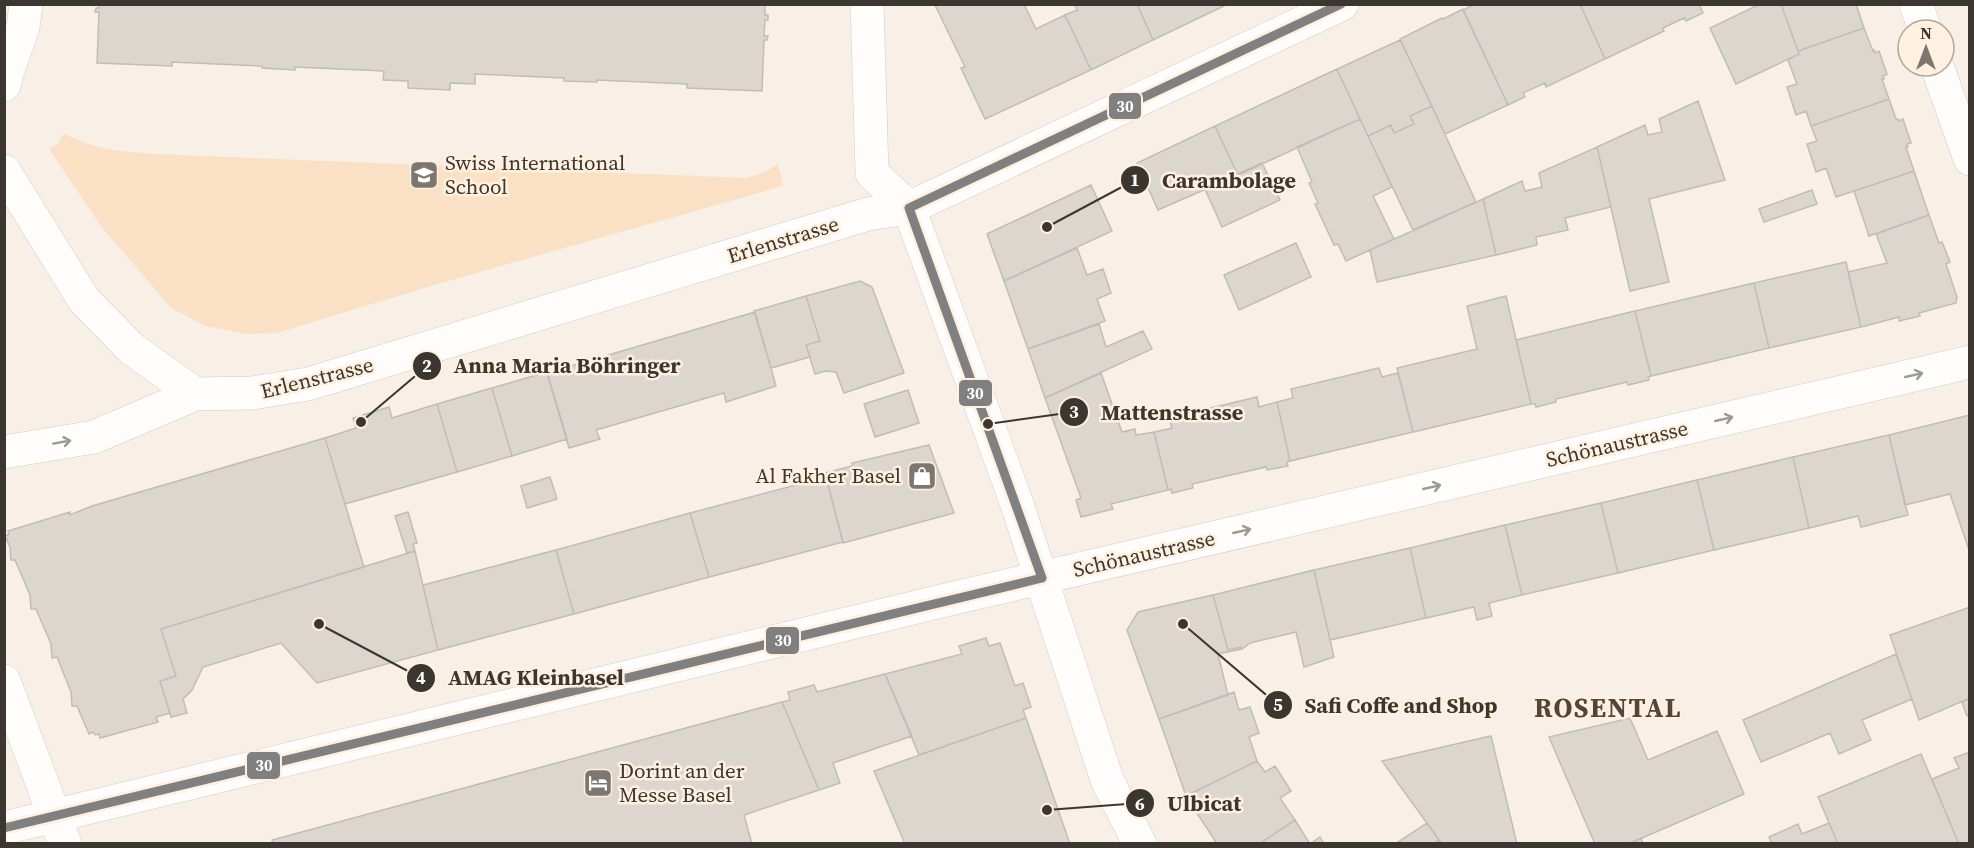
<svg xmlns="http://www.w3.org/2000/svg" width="1974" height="848" font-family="'Source Serif 4',serif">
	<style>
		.green { fill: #fae1c5 }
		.building { fill: #dcd6cf; stroke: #c2bcb6; stroke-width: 1.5 }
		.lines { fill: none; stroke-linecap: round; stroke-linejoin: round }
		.street-casing { stroke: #d2ccc4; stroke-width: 34 }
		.secondary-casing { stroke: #d2ccc4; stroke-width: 34 }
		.street { stroke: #fefdfb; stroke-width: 33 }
		.secondary { stroke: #fefdfb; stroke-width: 33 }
		.bus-1-casing { stroke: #fff0e0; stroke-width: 14 }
		.bus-1 { stroke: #808080; stroke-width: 9 }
		.oneway { stroke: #9c9a95 }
		.labels { text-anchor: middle; stroke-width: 5; stroke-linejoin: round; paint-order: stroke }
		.poi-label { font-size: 21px; fill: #3b362f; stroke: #fff0e0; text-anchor: start }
		.street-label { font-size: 21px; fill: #3b362f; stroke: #fff0e0 }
		.district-label { font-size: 27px; font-weight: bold; letter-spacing: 1.5px; fill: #514639; stroke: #fff0e0 }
		.leader { fill: none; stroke: #3b362f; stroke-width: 2 }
		.callout-dot { fill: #3b362f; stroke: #fff0e0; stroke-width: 2 }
		.mark-label { font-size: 18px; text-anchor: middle; font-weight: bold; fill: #fff }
		.callout-label { font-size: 22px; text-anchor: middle; font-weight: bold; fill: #3b362f; stroke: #fff0e0; stroke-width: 5; stroke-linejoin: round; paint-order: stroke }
		.line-badge { stroke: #fff0e0; stroke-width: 2 }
		.badge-label { font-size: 16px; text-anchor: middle; font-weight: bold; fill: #fff }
	</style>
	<rect width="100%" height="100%" fill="#f8f0e7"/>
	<!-- green -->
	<path class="green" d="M64 133C98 151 119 151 157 154L745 178 763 173 778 164 783 186 431 286 277 333 245 334 205 326 171 308 100 225 49 149 58 144Z"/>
	<!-- building -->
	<path class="building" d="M99 4H765V15H768V20H765L764 36H768L767 40H764L762 91 687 88V84L597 80V82L564 81V78L475 74V84L450 83V90L408 88V81L383 80 384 71 295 67V70L262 68V66L172 62V66L97 63 99 12H95L96 8H99Z
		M1024 4 1036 29 1065 15 1091 70 985 119 961 68 965 67 935 5Z
		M1074 4H1137L1153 40 1091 70 1065 15 1077 10Z
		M1137 4H1228L1153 40Z
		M1475 4H1580L1605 59 1546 87 1545 83 1523 93 1525 97 1508 105 1463 10Z
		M1580 4H1699L1703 13 1686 21 1684 18 1663 28 1664 31 1605 59Z
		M1760 4H1781L1799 54 1736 84 1710 28Z
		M1781 4H1856L1864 28 1798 51Z
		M1463 9 1508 105 1445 134 1400 39 1442 18 1443 19Z
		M1864 28 1873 51 1874 50 1875 53 1879 51 1887 74 1883 76 1884 79H1882L1889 99 1811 126 1806 111 1796 115 1787 87 1797 84 1788 60 1799 54 1798 51Z
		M1400 40 1432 106 1410 116 1414 124 1394 133 1391 125 1368 136 1337 69Z
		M1337 69 1360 119 1238 175 1215 126Z
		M1889 99 1896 119H1898L1899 121 1903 119 1911 143 1907 144 1908 147H1906L1914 171 1836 197 1826 168 1816 172 1807 144 1817 141 1811 126Z
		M1698 101 1725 180 1649 199 1669 282 1630 291 1597 147 1645 125 1648 135 1662 132 1659 119Z
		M1432 106 1476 202 1413 230 1368 136 1391 125 1394 133 1414 124 1410 116Z
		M1360 119 1392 187 1373 196 1394 239 1346 261 1338 244 1334 245 1315 204 1318 203 1309 183 1312 182 1297 147Z
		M1215 126 1238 175 1158 210 1137 163Z
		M1597 147 1611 207 1565 218 1568 230 1536 237 1537 245 1496 255 1483 199 1522 181 1525 191 1542 187 1539 173Z
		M1262 163 1280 200 1222 227 1205 189Z
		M1914 171 1929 215 1869 236 1854 191Z
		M1091 185 1112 231 1004 281 987 234Z
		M1812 190 1817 204 1764 222 1759 209Z
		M1483 199 1496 255 1377 282 1370 250Z
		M1929 215 1939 243 1942 242 1950 262 1946 264 1957 297 1956 303 1919 313 1920 316 1899 321V317L1861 327 1848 272 1887 263 1876 234Z
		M1296 243 1311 277 1239 310 1224 275Z
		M1077 248 1087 275 1103 269 1111 293 1097 299 1105 321 1028 349 1004 281Z
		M1846 262 1861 327 1769 348 1754 283Z
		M860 281 872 287 904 373 844 393 836 372 825 371 815 374 806 345 820 341 806 296Z
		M1754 283 1769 348 1651 376 1635 311Z
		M806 296 820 341 806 345 810 357 771 368 754 311Z
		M1506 296 1531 404 1413 432 1397 368 1477 349 1467 306Z
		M1635 311 1651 376 1648 377 1649 380 1628 385 1627 382 1556 399V402L1536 407 1535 404H1531L1516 340Z
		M755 312 776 386 726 402 724 393 596 430 600 439 569 448 547 373Z
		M1099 324 1106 347 1143 331 1152 349 1045 398 1028 349Z
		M1379 368 1382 377 1398 373 1413 432 1290 461 1277 402 1293 398 1291 389Z
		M547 372 567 439 512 456 492 388Z
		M1101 373 1122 432 1135 429 1136 435 1154 432 1168 490 1111 504 1113 509 1081 517 1076 500 1081 498 1045 398Z
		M492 388 512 456 457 472 437 404Z
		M908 390 919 423 875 437 864 404Z
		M1257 397 1259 407 1277 402 1290 461 1287 462 1288 466 1267 470 1266 467 1192 484 1193 488 1172 493 1171 489 1168 490 1154 432 1172 428 1169 418Z
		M437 404 457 472 345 504 325 438 356 428 353 418 389 407 392 418Z
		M1970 415V553L1950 494 1905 505 1889 435Z
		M1889 435 1908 515 1861 527 1858 516 1809 528 1793 457Z
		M325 438 364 567 161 629 176 676 160 681 170 713 156 717 158 722 100 738 99 734 95 735 93 732 89 734 77 706H72L71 692 57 657 52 658 51 644 36 609H31L30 595 15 560H11L10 547 5 536 9 534 8 531 70 512V515L92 506Z
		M929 445 954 513 843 543 825 473 852 466V463Z
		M1793 457 1809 528 1714 550 1697 480Z
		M550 477 557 499 527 508 521 486Z
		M826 477 843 542 709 577 690 513Z
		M1697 480 1714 550 1618 573 1601 503Z
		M1601 503 1618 573 1522 595 1505 525Z
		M408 512 417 543 413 544 415 551 407 553 395 516Z
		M690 513 709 577 574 614 556 550Z
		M1505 525 1522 595 1489 603 1492 616 1477 620 1474 607 1426 618 1410 548Z
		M1410 548 1426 618 1330 640 1314 570Z
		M556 550 574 614 438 650 423 585Z
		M415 551 438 650 317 683 281 643 203 667 192 690 183 699 187 713 171 717 160 681 176 676 161 629Z
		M1314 570 1334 657 1304 667 1296 632 1250 643 1242 649 1241 647 1228 650 1213 595Z
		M1213 595 1228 650 1241 647 1242 649 1218 654 1228 695 1159 719 1127 630 1138 612Z
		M1970 607V698L1919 720 1890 635Z
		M986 638 989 646 1000 643 1015 686 1023 683 1031 707 1023 710 1026 718 919 755 885 674 962 654 959 646Z
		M1896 654 1912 699 1862 720 1871 740 1839 754 1830 733 1761 762 1743 720Z
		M885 674 912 736 833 763 840 783 819 790 782 702 790 700 788 692 814 685 817 692Z
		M1234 692 1239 710 1250 707 1259 733 1249 737 1257 761 1186 796 1159 719Z
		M1970 698V715L1967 716 1962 702Z
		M782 702 819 790 744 815 752 844H273L272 840Z
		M1026 718 1070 844H905L874 771Z
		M1630 718 1648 760 1717 731 1744 794 1628 844H1595L1549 737Z
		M1491 736 1517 844H1442L1382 761Z
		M1970 752V844H1959L1932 779 1959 768 1954 758Z
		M1921 754 1959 844H1838L1818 797Z
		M1257 761 1265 772 1275 766 1291 791 1280 798 1295 820 1259 844H1217L1186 796Z
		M1295 820 1310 844H1259Z
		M1427 823 1439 840 1434 844H1395Z
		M1829 823 1838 844H1772L1769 837 1798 824 1802 834Z
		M1320 837 1324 844H1310Z
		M1641 838 1643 844H1628Z"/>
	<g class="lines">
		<!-- street casing -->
		<g class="street-casing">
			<path id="street" d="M867 4 872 173 909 208 1017 504 1107 780 1140 844
				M1916 4 1925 30
				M1937 66 1970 159
				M4 85 7 73 23 27 26 4
				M4 171 84 300 132 349 195 394 252 393 308 384 868 214 909 208 1342 4
				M4 452 94 437 195 394
				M4 681 65 844"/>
		</g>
		<!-- secondary casing -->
		<g class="secondary-casing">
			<path id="secondary" d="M4 828 950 599 1970 362"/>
		</g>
		<!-- street -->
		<use href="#street" class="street"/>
		<!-- secondary -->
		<use href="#secondary" class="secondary"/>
		<!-- bus-1 casing -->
		<g class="bus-1-casing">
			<path id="bus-1" d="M909 208 1341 4
				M909 208 1042 578
				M4 828 1042 578"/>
		</g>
		<!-- bus-1 -->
		<use href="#bus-1" class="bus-1"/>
	</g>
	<!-- one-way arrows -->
	<defs><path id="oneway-shaft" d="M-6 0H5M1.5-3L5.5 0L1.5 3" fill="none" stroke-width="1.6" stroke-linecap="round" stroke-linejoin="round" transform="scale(1.5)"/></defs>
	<g class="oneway">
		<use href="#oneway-shaft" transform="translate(1914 375) rotate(-13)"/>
		<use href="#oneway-shaft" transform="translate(1724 419) rotate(-13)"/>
		<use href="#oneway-shaft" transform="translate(62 442) rotate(-10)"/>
		<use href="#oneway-shaft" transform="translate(1432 487) rotate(-13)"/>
		<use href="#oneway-shaft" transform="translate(1242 531) rotate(-13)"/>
	</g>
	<!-- icons -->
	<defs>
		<g id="school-square" transform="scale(1.5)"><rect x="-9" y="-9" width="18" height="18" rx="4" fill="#7d776f" stroke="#fff0e0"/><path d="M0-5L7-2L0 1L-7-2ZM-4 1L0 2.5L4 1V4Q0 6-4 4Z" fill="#fff"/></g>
		<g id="shop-square" transform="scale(1.5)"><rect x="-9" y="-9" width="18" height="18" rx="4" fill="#7d776f" stroke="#fff0e0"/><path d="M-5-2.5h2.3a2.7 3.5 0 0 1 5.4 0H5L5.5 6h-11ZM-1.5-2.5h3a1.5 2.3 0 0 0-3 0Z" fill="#fff"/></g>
		<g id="hotel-square" transform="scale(1.5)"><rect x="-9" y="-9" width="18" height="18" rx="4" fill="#7d776f" stroke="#fff0e0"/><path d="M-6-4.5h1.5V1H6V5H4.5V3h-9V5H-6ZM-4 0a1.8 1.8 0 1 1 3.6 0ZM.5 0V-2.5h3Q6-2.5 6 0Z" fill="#fff"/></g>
	</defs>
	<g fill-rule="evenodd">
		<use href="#school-square" x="424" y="175"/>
		<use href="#shop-square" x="922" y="476"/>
		<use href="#hotel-square" x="598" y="783"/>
	</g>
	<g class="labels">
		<!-- poi labels -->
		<g class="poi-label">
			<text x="445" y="170">Swiss International<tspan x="445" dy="24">School</tspan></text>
			<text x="901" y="483" text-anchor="end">Al Fakher Basel</text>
			<text x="619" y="778">Dorint an der<tspan x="619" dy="24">Messe Basel</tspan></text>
		</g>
		<!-- street labels -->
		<g class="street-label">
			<text transform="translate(783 240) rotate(-17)" y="7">Erlenstrasse</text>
			<text transform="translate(317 378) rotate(-14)" y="7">Erlenstrasse</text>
			<text transform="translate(1617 444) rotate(-13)" y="7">Schönaustrasse</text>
			<text transform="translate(1144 554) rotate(-13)" y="7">Schönaustrasse</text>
		</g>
		<!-- district labels -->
		<g class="district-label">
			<text x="1608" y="717">ROSENTAL</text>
		</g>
	</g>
	<!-- callouts -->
	<path class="leader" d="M1047 227L1135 180M361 422L427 366M988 424L1074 412M319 624L421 678M1183 624L1278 705M1047 810L1140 803"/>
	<g class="callout-dot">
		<circle cx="1047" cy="227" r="6"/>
		<circle cx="361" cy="422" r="6"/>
		<circle cx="988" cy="424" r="6"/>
		<circle cx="319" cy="624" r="6"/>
		<circle cx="1183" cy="624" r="6"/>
		<circle cx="1047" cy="810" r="6"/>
		<circle cx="1135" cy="180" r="15"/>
		<circle cx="427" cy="366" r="15"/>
		<circle cx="1074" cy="412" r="15"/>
		<circle cx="421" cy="678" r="15"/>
		<circle cx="1278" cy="705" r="15"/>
		<circle cx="1140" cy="803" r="15"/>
	</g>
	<g class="mark-label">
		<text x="1135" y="186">1</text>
		<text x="427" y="372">2</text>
		<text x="1074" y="418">3</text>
		<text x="421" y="684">4</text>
		<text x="1278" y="711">5</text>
		<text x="1140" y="810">6</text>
	</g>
	<g class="callout-label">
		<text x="1229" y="188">Carambolage</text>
		<text x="567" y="373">Anna Maria Böhringer</text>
		<text x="1172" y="420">Mattenstrasse</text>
		<text x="536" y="685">AMAG Kleinbasel</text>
		<text x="1401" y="713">Safi Coffe and Shop</text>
		<text x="1204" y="811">Ulbicat</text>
	</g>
	<g class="line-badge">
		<rect x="1108" y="92" width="34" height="28" rx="6" fill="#808080"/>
		<rect x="958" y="379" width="35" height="28" rx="6" fill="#808080"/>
		<rect x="765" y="626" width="35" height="29" rx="6" fill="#808080"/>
		<rect x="246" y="751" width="35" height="29" rx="6" fill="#808080"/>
	</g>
	<g class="badge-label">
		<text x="1125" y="112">30</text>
		<text x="975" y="399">30</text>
		<text x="783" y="646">30</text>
		<text x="264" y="771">30</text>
	</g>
	<!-- border -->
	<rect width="1974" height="848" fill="none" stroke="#3b362f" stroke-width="12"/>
	<!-- north arrow -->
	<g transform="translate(1926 48)"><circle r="28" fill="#fff0e0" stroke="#b1a699" stroke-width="1.5"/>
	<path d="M0-4.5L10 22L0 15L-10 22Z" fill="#7d776f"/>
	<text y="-9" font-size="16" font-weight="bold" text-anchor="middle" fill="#3b362f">N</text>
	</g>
</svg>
